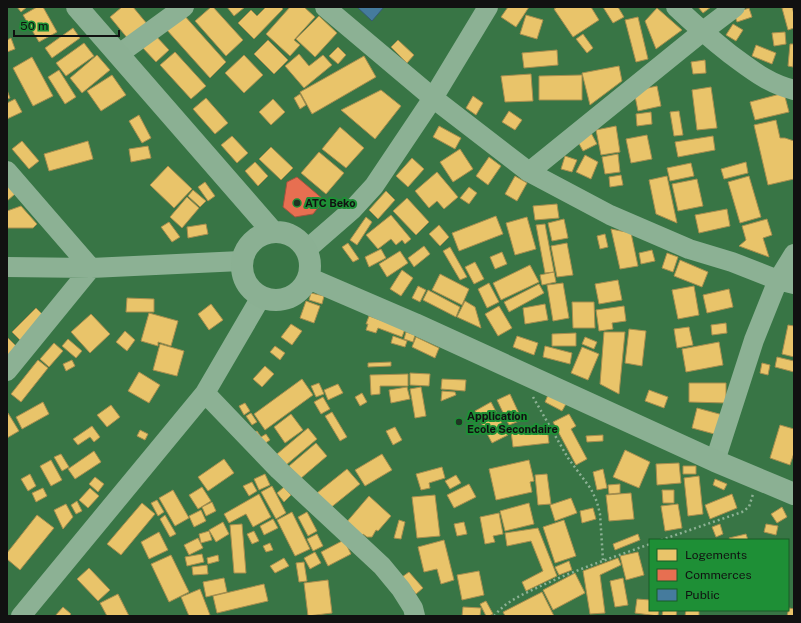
<svg xmlns="http://www.w3.org/2000/svg" width="801" height="623" font-family="'Public Sans',sans-serif">
	<style>
		.homes { fill: #e9c46a; stroke: #a88e4f }
		.shops { fill: #e76f51; stroke: #a7533e }
		.public { fill: #457b9d; stroke: #355b73 }
		.lines { fill: none; stroke-linecap: round; stroke-linejoin: round }
		.path { stroke: #8cb194; stroke-width: 2.5; stroke-dasharray: 2 3; stroke-linecap: butt }
		.minor { stroke: #8cb194; stroke-width: 20 }
		.major { stroke: #8bb093; stroke-width: 22 }
		.poi-dot { fill: #1f3423; stroke: #1e8f36; stroke-width: 1.5 }
		.labels { text-anchor: middle; stroke-width: 4; stroke-linejoin: round; paint-order: stroke }
		.poi-label { font-size: 11px; font-weight: bold; fill: #111; stroke: #1e8f36; text-anchor: start }
	</style>
	<rect width="100%" height="100%" fill="#387545"/>
	<!-- homes -->
	<path class="homes" d="M17 7H27L21 12Z
		M37 7H43L57 32 39 42 23 15Z
		M122 7H133L148 25 129 40 110 17Z
		M211 7H213L243 40 226 56 195 21Z
		M227 7H245L234 16Z
		M266 7H281L283 9 254 39 238 23 251 10 257 16Z
		M290 7H304L315 17 294 40 300 45 290 56 266 34Z
		M508 7H529L516 27 501 17Z
		M557 7H591L599 20 573 37 554 9Z
		M603 7H618L624 17 613 23Z
		M698 7H711L703 13Z
		M787 7H792L794 14V28L788 30 782 8Z
		M657 8 682 30 656 49 645 21Z
		M749 8 752 17 737 22 734 13Z
		M183 14 226 62 210 78 166 29Z
		M526 15 543 20 537 39 520 34Z
		M319 16 337 33 315 57 296 39Z
		M638 17 648 59 636 62 625 20Z
		M733 24 743 30 736 41 726 35Z
		M73 28 80 38 52 58 45 48Z
		M785 32 786 44 774 46 772 33Z
		M583 34 593 48 587 53 576 39Z
		M155 35 169 50 156 62 142 47Z
		M11 38 15 49 7 52V40Z
		M268 40 288 60 274 74 254 54Z
		M398 40 414 55 407 63 391 47Z
		M84 43 94 56 66 76 56 63Z
		M790 44H794L793 67 788 66Z
		M756 45 776 53 772 64 752 56Z
		M338 47 346 55 338 64 329 56Z
		M557 50 558 65 524 68 522 53Z
		M175 52 206 86 191 99 160 65Z
		M299 54 309 66 323 55 332 65 304 88 285 66Z
		M97 55 110 70 82 93 70 78Z
		M244 55 263 75 244 93 225 73Z
		M364 56 376 77 312 114 300 92Z
		M32 57 53 96 33 106 13 68Z
		M705 60 706 73 693 74 691 62Z
		M619 66 622 81 590 105 582 73Z
		M59 70 76 97 65 104 48 77Z
		M531 74 533 101 505 102 501 76Z
		M112 75 126 95 101 111 87 91Z
		M582 75V100H539V76Z
		M657 86 661 106 638 111 634 91Z
		M711 87 717 128 697 130 692 90Z
		M7 90 10 98 7 99Z
		M381 90 401 106 375 139 341 110Z
		M784 93 789 112 755 120 750 102Z
		M300 94 306 105 300 109 294 98Z
		M473 96 483 103 476 115 466 108Z
		M206 98 228 123 215 134 193 109Z
		M15 99 22 112 7 119V103Z
		M273 99 285 112 271 125 259 112Z
		M509 111 522 120 515 130 502 122Z
		M679 111 683 135 674 136 670 112Z
		M651 112 652 124 637 126 636 114Z
		M139 115 151 138 142 143 129 121Z
		M776 120 780 138H785L794 141V179L768 185 754 125Z
		M439 126 461 138 455 149 433 137Z
		M616 126 620 152 601 155 596 130Z
		M340 127 364 148 346 168 322 149Z
		M590 131 597 144 583 151 576 138Z
		M647 135 652 159 631 163 626 139Z
		M232 136 248 153 237 163 221 145Z
		M713 136 715 150 678 157 675 142Z
		M22 141 39 161 29 169 12 149Z
		M88 141 93 159 49 171 44 154Z
		M148 146 151 158 131 162 129 149Z
		M271 147 293 168 281 180 259 159Z
		M460 149 473 169 453 182 440 162Z
		M319 152 344 173 326 194 301 173Z
		M618 154 620 172 605 174 602 157Z
		M585 155 598 162 591 179 576 172Z
		M565 156 577 160 572 172 561 169Z
		M489 157 501 166 488 185 476 176Z
		M412 158 424 169 408 187 396 176Z
		M255 162 268 176 258 186 245 171Z
		M746 162 748 173 724 179 721 169Z
		M691 163 694 176 670 181 667 168Z
		M168 166 192 189 174 208 150 185Z
		M437 172 458 197 444 209 437 201 429 208 415 191Z
		M621 175 623 185 610 187 609 177Z
		M515 176 527 183 517 201 505 194Z
		M667 176 677 223 656 214 649 180Z
		M749 176 761 217 740 223 728 182Z
		M697 179 703 206 678 211 672 184Z
		M205 182 215 196 208 201 198 187Z
		M7 184 15 194 7 201Z
		M469 187 477 193 469 204 460 198Z
		M193 190 206 201 200 207 188 196Z
		M386 191 395 200 378 219 369 210Z
		M187 197 199 208 182 228 170 217Z
		M407 198 429 222 416 235 393 211Z
		M557 204 559 218 535 220 533 206Z
		M21 206 37 224 33 228H7V211Z
		M727 209 730 226 699 233 695 215Z
		M391 215 411 239 405 244 402 240 396 245 391 239 378 249 366 235Z
		M496 216 503 234 459 251 452 233Z
		M366 217 372 222 357 245 350 240Z
		M527 217 536 249 515 255 506 223Z
		M564 219 568 238 552 241 548 223Z
		M767 219 772 235 763 238 769 257 739 246 746 240 742 226Z
		M169 222 180 237 172 242 161 227Z
		M206 224 208 234 188 238 187 227Z
		M545 224 554 272 545 273 536 225Z
		M439 225 449 237 440 246 429 234Z
		M611 229 631 233 638 266 620 269Z
		M605 234 608 247 600 249 597 236Z
		M348 243 359 259 353 262 342 247Z
		M567 243 573 275 557 277 551 246Z
		M424 246 430 254 414 267 408 258Z
		M450 247 467 277 460 280 443 251Z
		M381 249 386 258 369 267 365 257Z
		M652 250 655 261 641 264 639 253Z
		M400 251 408 263 387 277 379 264Z
		M502 252 507 264 495 269 490 257Z
		M667 253 678 257 673 272 662 268Z
		M680 260 708 272 702 287 674 276Z
		M475 262 484 279 474 284 465 267Z
		M530 265 539 282 501 300 493 283Z
		M402 270 413 278 401 296 390 289Z
		M554 272 556 282 542 285 540 275Z
		M440 274 469 289 462 305 432 290Z
		M618 280 622 300 599 304 595 284Z
		M489 283 499 302 487 308 478 289Z
		M563 283 569 318 553 321 547 285Z
		M539 284 544 293 509 312 504 302Z
		M418 286 426 290 420 302 412 298Z
		M694 286 699 315 678 319 672 290Z
		M729 289 733 307 707 313 703 295Z
		M428 290 460 307 456 317 423 300Z
		M311 293 324 296 322 304 309 300Z
		M127 298 154 299V312H126Z
		M306 301 320 306 314 323 300 318Z
		M465 301 475 307 481 328 457 317Z
		M572 302H594L595 328H573Z
		M211 304 223 320 209 330 198 314Z
		M545 304 548 320 525 324 523 308Z
		M499 306 512 328 498 336 485 314Z
		M624 306 626 321 612 323 613 329 599 331 596 310Z
		M36 308 45 317 21 341 12 332Z
		M149 313 178 321 171 346 158 342V346L141 341Z
		M91 314 110 334 90 353 71 332Z
		M369 316 405 329 402 337 378 328 376 333 366 330 368 324H366Z
		M726 323 727 333 712 335 711 325Z
		M291 324 302 331 292 345 281 337Z
		M788 325 794 326V357L782 354Z
		M689 327 693 345 677 348 674 329Z
		M629 329 646 331 642 366 625 363Z
		M125 331 135 340 127 351 116 342Z
		M406 332 415 335 413 342 404 339Z
		M604 332H625L619 394 600 384Z
		M576 333V346H552V334Z
		M393 336 407 341 405 347 391 343Z
		M517 336 538 343 534 355 513 347Z
		M7 337 19 349 7 361Z
		M416 337 439 348 435 358 412 347Z
		M585 337 597 342 594 349 582 344Z
		M68 339 82 351 76 358 62 346Z
		M719 342 723 365 686 372 682 349Z
		M54 343 63 351 49 367 40 359Z
		M160 344 184 351 177 376 153 370Z
		M275 346 285 353 280 360 270 352Z
		M545 346 572 353 570 364 543 357Z
		M582 347 599 354 588 380 571 373Z
		M777 357 794 361V372L775 367Z
		M38 360 48 368 21 402 11 394Z
		M72 360 75 366 66 371 63 364Z
		M391 362V366L368 367V363Z
		M762 363 770 365 768 375 760 373Z
		M265 366 274 374 262 387 253 379Z
		M139 372 160 385 149 403 128 391Z
		M410 373 430 374 429 386 410 385Z
		M408 374V386H380V394L371 395 370 375Z
		M302 379 313 395 265 430 254 414Z
		M442 379 466 380 465 391 441 389Z
		M319 383 324 394 316 397 311 386Z
		M689 383H726V403L689 402Z
		M338 384 343 393 328 400 324 390Z
		M407 387 410 399 391 403 389 390Z
		M421 387 426 416 415 418 410 389Z
		M649 390 668 397 664 408 645 401Z
		M442 391 455 392 456 395 441 401Z
		M362 393 367 402 360 406 355 397Z
		M510 394 522 420 509 425 497 400Z
		M548 395 566 404 562 411 545 402Z
		M323 397 330 409 321 414 314 402Z
		M43 402 49 414 22 429 16 417Z
		M491 402 508 435 492 443 475 411Z
		M245 403 250 411 244 415 239 406Z
		M111 405 120 417 107 427 97 415Z
		M697 408 723 415 718 435 692 428Z
		M332 412 347 437 340 441 325 416Z
		M8 413 19 431 7 438V414Z
		M251 413 257 422 252 425 246 416Z
		M291 414 303 430 285 443 274 427Z
		M569 414 576 426 571 429 587 459 576 465 553 422Z
		M780 425 794 429V453L790 465 770 458Z
		M92 426 100 437 94 442 90 437 78 445 73 439Z
		M395 427 402 440 393 445 386 431Z
		M547 427 549 443 513 447 511 431Z
		M308 428 317 439 286 465 277 454Z
		M140 430 148 434 145 440 137 436Z
		M257 431 261 437 266 434 270 440 258 448 250 435Z
		M603 435V441L587 442 586 436Z
		M316 443 327 456 300 479 289 466Z
		M625 450 650 462 639 488 613 477Z
		M94 451 101 462 75 479 68 469Z
		M61 454 69 467 62 471 54 457Z
		M382 454 392 470 365 486 355 470Z
		M224 459 234 473 208 491 198 477Z
		M51 460 62 480 51 486 40 466Z
		M529 460 534 481 530 482 532 492 496 500 489 469Z
		M679 463 681 483 657 485 656 464Z
		M683 466H696V474H683Z
		M442 467 445 478 429 483 430 488 421 490 416 474Z
		M347 469 360 484 329 509 317 493Z
		M603 469 607 488 597 490 593 472Z
		M30 474 36 486 28 491 21 479Z
		M265 474 270 485 259 490 254 479Z
		M547 474 551 504 538 505 535 475Z
		M456 475 461 483 450 489 445 481Z
		M699 476 703 514 688 516 684 478Z
		M95 477 104 484 98 492 89 484Z
		M715 479 727 484 724 490 713 485Z
		M252 482 257 491 249 496 243 486Z
		M469 484 476 497 454 508 447 495Z
		M620 484V493L609 494 608 485Z
		M272 486 286 513 276 519 261 492Z
		M202 487 211 501 198 509 189 495Z
		M284 487 291 495 284 502 277 493Z
		M43 488 47 496 36 502 32 493Z
		M90 488 99 496 88 508 79 500Z
		M173 490 189 518 175 526 159 498Z
		M662 490H674V503H663Z
		M631 493 634 519 609 521 606 495Z
		M259 494 271 517 253 527 246 514 229 523 224 514Z
		M732 494 737 508 710 519 705 505Z
		M435 495 440 536 417 538 412 497Z
		M369 496 391 516 378 531 376 530 372 537H367L363 534 360 537 345 524Z
		M571 498 577 513 555 521 550 505Z
		M157 500 164 512 158 516 151 503Z
		M77 501 82 511 76 514 71 505Z
		M212 502 216 511 206 516 202 507Z
		M142 503 155 514 121 555 107 544Z
		M529 503 534 524 505 531 500 511Z
		M66 504 73 517 63 529 54 510Z
		M678 504 682 528 665 531 661 506Z
		M782 507 787 517 777 523 771 514Z
		M593 508 596 519 582 523 580 511Z
		M201 510 206 521 194 527 189 516Z
		M292 512 310 549 295 556 277 520Z
		M307 512 317 531 308 536 298 517Z
		M499 513 503 534 493 536 495 542 485 544 480 517Z
		M37 515 54 528 20 570 7 559V553Z
		M165 515 176 534 170 537 160 519Z
		M273 519 278 528 264 535 260 526Z
		M399 520 405 522 401 539 394 538Z
		M564 520 576 556 555 563 543 527Z
		M223 522 229 534 216 542 209 530Z
		M464 522 467 534 457 536 454 524Z
		M242 524 246 573H234L230 525Z
		M720 524 723 534 716 537 712 527Z
		M766 524 778 526 776 535 764 532Z
		M538 528 557 576 526 591 522 582 543 571 531 541 507 546 505 533Z
		M209 531 212 540 201 543 199 534Z
		M254 531 259 541 252 544 247 534Z
		M159 532 168 550 149 559 141 542Z
		M317 534 323 546 313 551 307 539Z
		M638 534 640 540 615 550 613 544Z
		M746 534 748 540H730L729 538Z
		M198 538 203 548 189 555 184 545Z
		M344 540 351 554 328 566 321 552Z
		M444 540 454 580 441 584 437 569 424 572 418 547Z
		M270 543 273 550 266 552 263 546Z
		M315 552 321 563 310 569 304 558Z
		M638 552 644 575 626 580 620 556Z
		M202 554 204 562 187 566 185 557Z
		M171 555 189 592 169 602 151 564Z
		M218 555 219 561 208 564 207 558Z
		M284 558 289 566 275 573 270 566Z
		M618 558 621 565 600 575 605 613 590 614 583 571Z
		M569 561 572 570 559 575 555 567Z
		M304 562 307 581 299 582 296 563Z
		M207 565 208 574 193 575 192 567Z
		M89 568 110 590 98 601 77 579Z
		M479 571 484 595 462 600 457 575Z
		M409 572 423 588 416 594 402 577Z
		M575 573 585 593 553 610 543 590Z
		M224 578 227 592 206 597 203 582Z
		M623 578 628 605 615 607 610 581Z
		M328 580 332 613 308 616 304 583Z
		M264 584 268 601 217 613 213 596Z
		M200 589 210 615 206 616H189L181 597Z
		M542 592 554 616H505L503 612Z
		M118 594 129 616H107L100 603Z
		M637 599 650 600V610H659L658 616 635 613Z
		M486 601 493 614 489 616H486L480 604Z
		M63 607 71 614 69 616H55Z
		M463 607 481 608 480 616H462Z
		M789 608 794 609V616H787Z
		M663 610H677L676 616H662Z
		M686 610H699V616H685Z"/>
	<!-- shops -->
	<path class="shops" d="M297 177 324 200 313 214 295 217 283 207 287 182Z"/>
	<!-- public -->
	<path class="public" d="M357 7H384L372 21Z"/>
	<g class="lines">
		<!-- path -->
		<path class="path" d="M533 397 568 458 591 489 597 502 600 514 603 560
			M661 540 742 512 749 507 753 494
			M494 616C507 600 526 593 543 585 578 569 614 557 650 544"/>
		<!-- minor -->
		<path class="minor" d="M325 7 433 98 529 172 610 215 689 249 732 262 778 280 794 284
			M676 7C694 24 711 39 730 54 752 70 767 83 794 90
			M119 54 184 7
			M7 171 91 268 7 371
			M529 172 702 32 735 7
			M306 250 352 210 374 186 433 98 488 7
			M7 267 91 268 241 261
			M205 393 279 470 382 566 401 589 413 608 415 616
			M715 461 754 340 778 280 794 254
			M21 616 205 393 261 297"/>
		<!-- major -->
		<path class="major" d="M77 7 272 231
			M242 266a34 34 0 1 1 68 0a34 34 0 1 1-68 0Z
			M308 278 415 324 715 461 794 494"/>
	</g>
	<!-- markers -->
	<g class="poi-dot">
		<circle cx="297" cy="203" r="4"/>
		<circle cx="459" cy="422" r="4"/>
	</g>
	<g class="labels">
		<!-- poi labels -->
		<g class="poi-label">
			<text x="305" y="207">ATC Beko</text>
			<text x="467" y="420">Applicatíon<tspan x="467" dy="13">Ecole Secondaire</tspan></text>
		</g>
	</g>
	<!-- border -->
	<rect width="801" height="623" fill="none" stroke="#111111" stroke-width="16"/>
	<!-- legend -->
	<rect x="649" y="539" width="140" height="72" fill="#1e8f36" stroke="#195d27"/>
	<rect x="657" y="549" width="20" height="12" fill="#e9c46a" stroke="#195d27"/>
	<text x="685" y="559" font-size="12" fill="#111111">Logements</text>
	<rect x="657" y="569" width="20" height="12" fill="#e76f51" stroke="#195d27"/>
	<text x="685" y="579" font-size="12" fill="#111111">Commerces</text>
	<rect x="657" y="589" width="20" height="12" fill="#457b9d" stroke="#195d27"/>
	<text x="685" y="599" font-size="12" fill="#111111">Public</text>
	<!-- scale -->
	<path d="M14 30v6h105v-6" fill="none" stroke="#111111" stroke-width="2"/>
	<text x="20" y="30" font-size="12" fill="#111111" stroke="#1e8f36" stroke-width="3" paint-order="stroke">50 m</text>
</svg>
